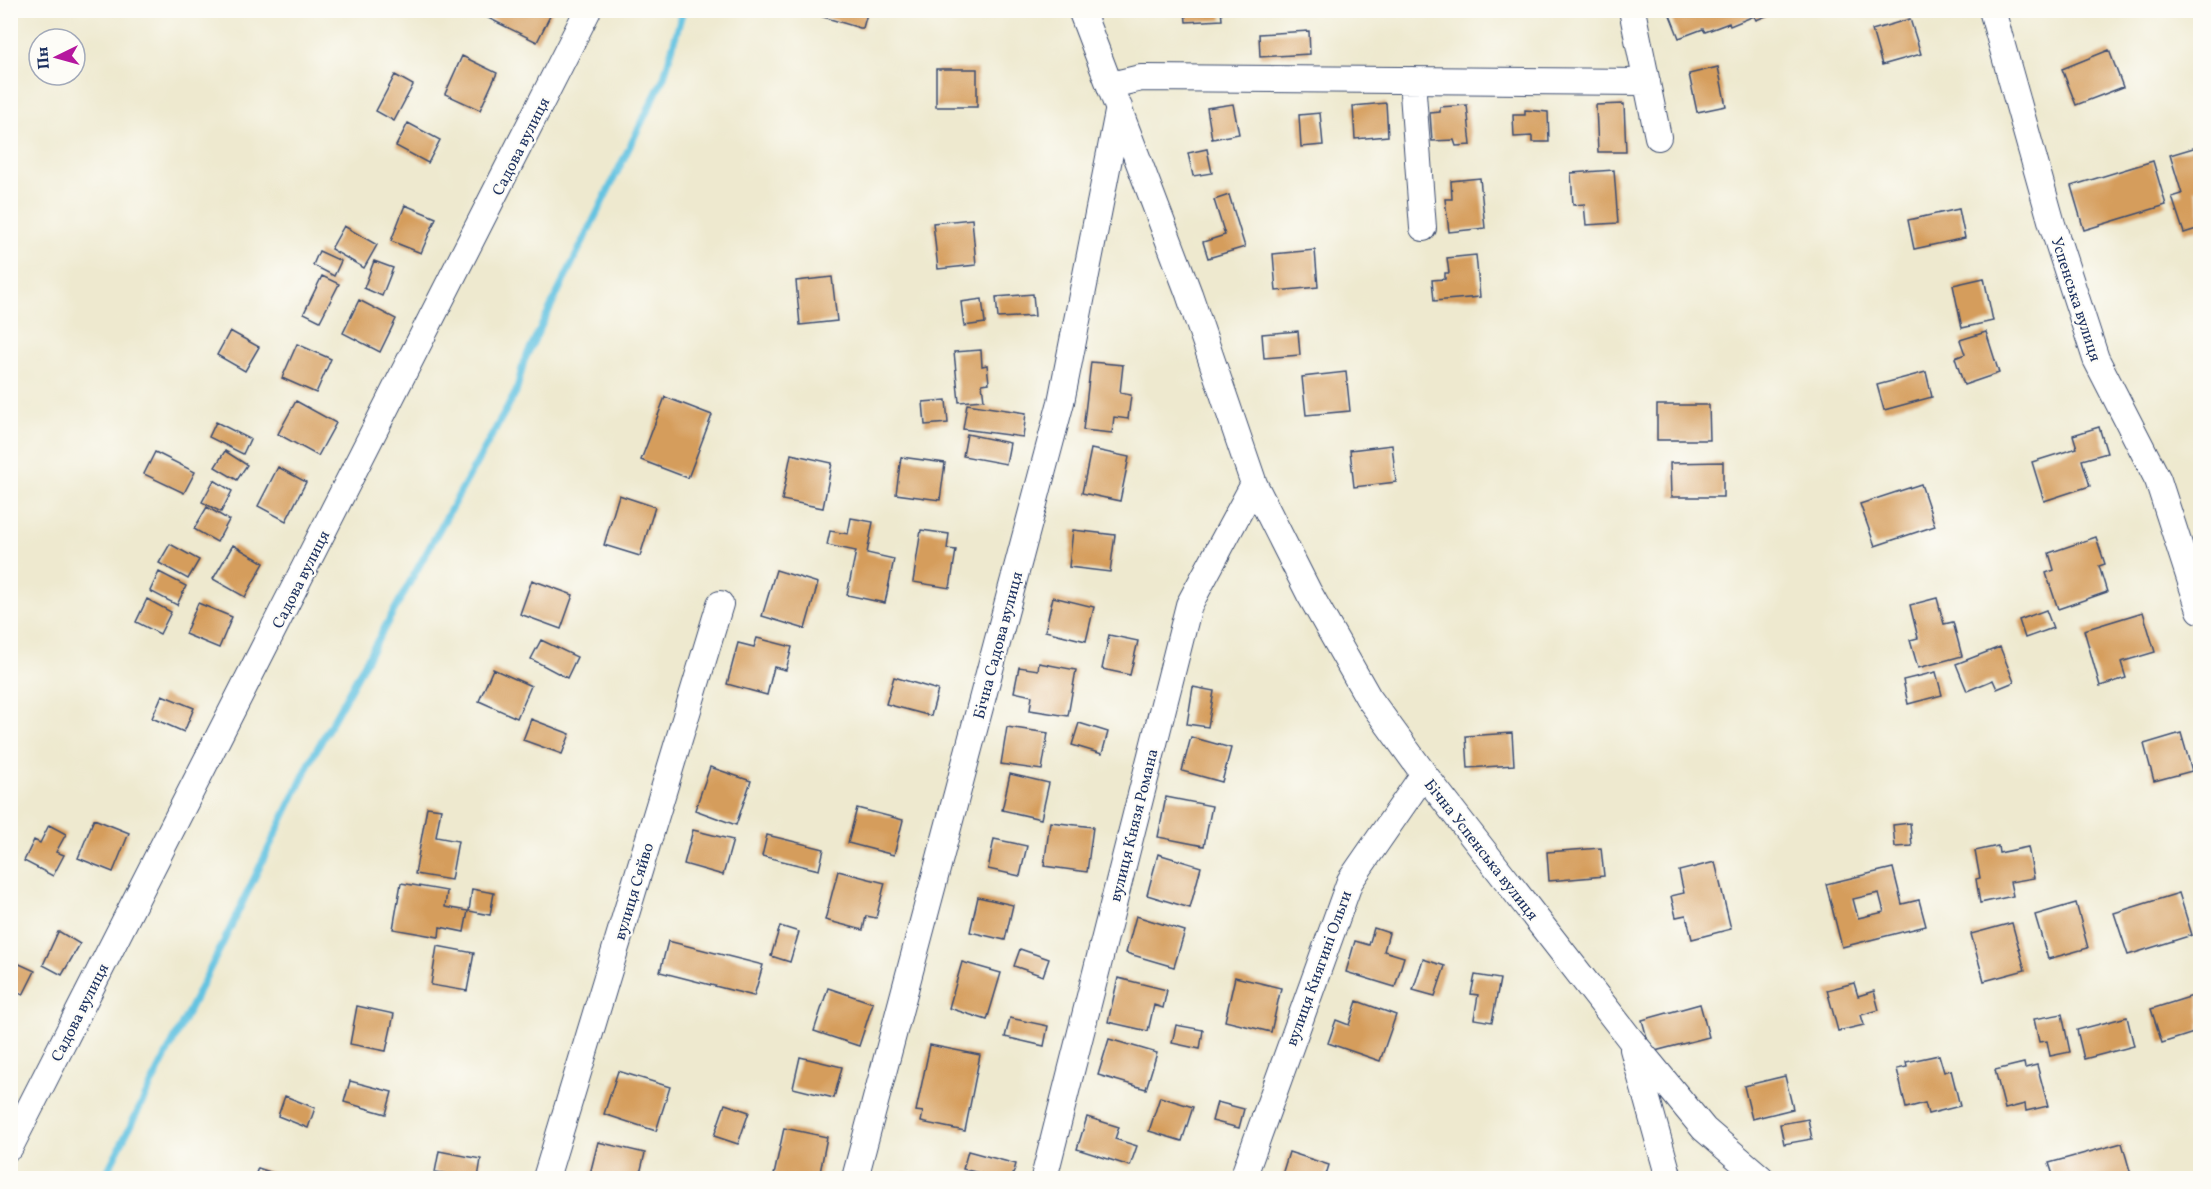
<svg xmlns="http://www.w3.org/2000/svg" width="2211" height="1189" font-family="Vollkorn,serif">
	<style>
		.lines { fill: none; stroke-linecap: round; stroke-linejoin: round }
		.stream { stroke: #63c3e1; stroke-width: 7 }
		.building { fill: #d59d5b; fill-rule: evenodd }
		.minor-casing { stroke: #3b4b6f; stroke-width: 28 }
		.minor { stroke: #fff; stroke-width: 26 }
		.labels { text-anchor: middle; stroke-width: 4.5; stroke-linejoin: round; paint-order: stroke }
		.street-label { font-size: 16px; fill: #1b2f5e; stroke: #fdfcf7 }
	</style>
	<rect width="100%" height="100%" fill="#fdfcf7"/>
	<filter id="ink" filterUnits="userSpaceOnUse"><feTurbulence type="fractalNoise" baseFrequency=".0167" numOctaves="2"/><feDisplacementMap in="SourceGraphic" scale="12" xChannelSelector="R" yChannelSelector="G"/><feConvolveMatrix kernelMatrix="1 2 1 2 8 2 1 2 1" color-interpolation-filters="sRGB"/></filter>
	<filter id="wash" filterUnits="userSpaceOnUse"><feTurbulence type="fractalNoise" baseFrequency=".008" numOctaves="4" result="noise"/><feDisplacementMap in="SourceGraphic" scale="24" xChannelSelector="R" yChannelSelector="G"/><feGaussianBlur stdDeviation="1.35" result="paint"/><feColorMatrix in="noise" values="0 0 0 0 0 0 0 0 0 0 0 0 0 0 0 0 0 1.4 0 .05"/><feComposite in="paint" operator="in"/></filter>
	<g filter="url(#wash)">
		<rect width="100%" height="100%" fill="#eee9cf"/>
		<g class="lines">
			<!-- stream -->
			<path class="stream" d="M104 1178 223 943 313 756 516 392 524 361 664 77 683 10"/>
		</g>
		<g id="blocks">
			<!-- building -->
			<path class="building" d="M472 10H553L537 42Z
				M822 10H868L863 28H860L820 16Z
				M1185 10H1221L1222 20 1186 22Z
				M1668 10H1779V11L1756 20 1754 16 1730 26 1729 23 1705 32 1703 29 1679 38Z
				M1910 19 1921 54 1882 65 1872 30Z
				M1309 31 1310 54 1260 57 1259 34Z
				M2109 50 2123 87 2076 105 2062 69Z
				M462 56 497 73 480 110 445 94Z
				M1718 67 1726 106 1697 112 1689 74Z
				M936 69H977V107H936Z
				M395 75 413 85 394 121 376 111Z
				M1386 103 1388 136 1355 139 1353 106Z
				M1233 104 1239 134 1212 139 1207 108Z
				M1624 104 1626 152H1598L1596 105Z
				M1467 105 1471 145 1456 146 1454 140 1432 141 1430 113 1440 112V107Z
				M1525 110 1548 112 1549 142H1532V136L1514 137 1513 115H1525Z
				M1320 113 1323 145 1301 147 1299 115Z
				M408 123 440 140 428 163 396 146Z
				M2200 146V188L2195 190 2200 207V228L2184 233 2172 197 2182 194 2170 155Z
				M1207 149 1212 173 1193 176 1188 153Z
				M2153 161 2166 205 2084 230 2071 186Z
				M1614 170 1618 223 1586 225 1584 204 1573 205 1571 173Z
				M1480 178 1485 228 1449 232 1445 199H1452L1451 181Z
				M1229 195 1245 247 1208 258 1203 242 1225 235 1214 200Z
				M405 205 436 218 421 253 391 241Z
				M1959 209 1965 238 1914 249 1908 220Z
				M972 219 976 265 938 269 933 223Z
				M344 226 377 245 364 268 331 249Z
				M1315 250 1318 287 1276 291 1273 254Z
				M319 251 341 261 334 276 313 265Z
				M1476 255 1480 297 1434 301 1432 280 1445 279V273H1449L1447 258Z
				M374 261 393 268 382 296 364 288Z
				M322 276 339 284 320 321 304 313Z
				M832 277 837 321 800 325 796 281Z
				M1984 278 1993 321 1962 328 1953 285Z
				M1033 294 1035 316 998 318 996 297Z
				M982 299 985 323 964 326 961 302Z
				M359 300 396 319 380 352 343 333Z
				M230 331 259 347 245 371 217 355Z
				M1298 331 1300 355 1264 358 1262 334Z
				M1986 332 1999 373 1964 385 1955 358 1965 354 1960 340Z
				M297 344 331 359 316 393 282 378Z
				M981 350 982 366 987 365 989 383 982 384 984 400 959 402 954 352Z
				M1091 362 1123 365 1120 393 1131 395 1128 419 1114 417 1112 433 1083 430Z
				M1346 372 1350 411 1306 415 1302 377Z
				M1926 372 1932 397 1884 410 1877 385Z
				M665 397 712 415 688 478 641 460Z
				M946 400 948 423 925 425 923 402Z
				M296 401 336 423 318 456 278 434Z
				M967 404 1026 413 1023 437 963 429Z
				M1657 405H1709L1710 440H1657Z
				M216 422 250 439 243 454 209 437Z
				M2099 427 2107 453 2082 460 2090 486 2044 501 2032 462 2077 448 2073 435Z
				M967 434 1010 443 1006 464 963 456Z
				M1392 445 1396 482 1354 487 1350 450Z
				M1091 449 1129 457 1120 501 1082 493Z
				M225 451 247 465 237 480 215 467Z
				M155 452 195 472 184 493 144 474Z
				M791 454 832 463 823 508 782 500Z
				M901 457 945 463 940 500 896 494Z
				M1723 462V497H1671L1670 463Z
				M278 467 306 482 286 521 258 506Z
				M214 480 232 491 221 512 202 502Z
				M1921 484 1935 526 1875 546 1860 504Z
				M619 495 655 507 640 556 604 545Z
				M207 507 229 520 217 542 194 529Z
				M851 518 873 522 867 553 894 559 885 603 847 595 856 551 827 545 830 531 848 534Z
				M921 530 949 534 947 549 956 550 950 588 913 582Z
				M1073 530 1115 535 1110 572 1069 567Z
				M2096 537 2105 564 2099 566 2107 592 2058 609 2046 573 2054 570 2049 553Z
				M170 544 199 560 188 579 159 563Z
				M233 545 264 563 245 597 213 579Z
				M776 570 818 583 805 629 762 616Z
				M159 572 186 586 177 605 150 591Z
				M532 580 573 595 561 629 520 614Z
				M1053 597 1094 607 1086 641 1045 631Z
				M1937 598 1944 624 1953 622 1962 656 1918 668 1910 640 1918 638 1910 605Z
				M147 599 171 612 160 634 136 622Z
				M198 603 232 617 219 648 185 634Z
				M2046 610 2053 628 2025 638 2019 620Z
				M2143 612 2155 652 2121 662 2126 678 2100 686 2084 630Z
				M1109 635 1138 641 1130 675 1102 669Z
				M757 638 792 647 786 670 774 667 767 695 727 684 738 643 754 647Z
				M541 640 577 657 567 678 531 659Z
				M2000 647 2014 682 1997 689 1993 680 1967 691 1956 664Z
				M1039 663 1076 670 1068 716 1030 710 1032 696 1014 692 1019 667 1038 670Z
				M493 669 531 686 517 718 479 701Z
				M1936 672 1942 695 1908 704 1903 680Z
				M894 677 938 690 931 716 886 704Z
				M1193 687 1214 691 1208 727 1187 724Z
				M162 695 194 708 184 732 152 718Z
				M531 719 570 734 562 754 523 740Z
				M1079 723 1108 732 1102 754 1072 745Z
				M1007 727 1048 733 1042 770 1001 764Z
				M1512 733 1514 765 1468 768 1466 736Z
				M2181 733 2192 771 2154 781 2144 744Z
				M1191 737 1231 748 1222 782 1182 771Z
				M710 767 751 781 736 825 695 810Z
				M1010 774 1049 783 1041 819 1002 810Z
				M1166 797 1212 806 1204 846 1158 837Z
				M427 807 441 809 436 837 458 841 451 880 415 874Z
				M857 808 903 820 894 855 848 843Z
				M94 819 129 833 113 872 78 858Z
				M1050 822 1093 827 1087 872 1044 866Z
				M1910 823 1912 846 1895 847 1893 825Z
				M49 825 66 834 56 852 64 855 53 876 24 861 34 840 40 843Z
				M693 830 733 840 723 875 684 864Z
				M767 835 824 849 819 870 762 856Z
				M994 839 1027 846 1020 876 988 869Z
				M1998 846 1999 853 2028 847 2034 878 2010 882 2013 896 1980 903 1976 879 1980 878 1975 851Z
				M1601 848 1604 876 1549 881 1547 852Z
				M1158 854 1201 867 1190 908 1147 895Z
				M1715 862 1731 929 1692 939 1686 915 1676 917 1671 896 1684 893 1679 871Z
				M1893 868 1902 904 1919 900 1926 926 1842 947 1826 884ZM1879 893 1884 912 1858 918 1853 899Z
				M838 871 885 883 876 918 866 916 863 930 825 920Z
				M401 883 447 891 445 907 468 911 464 932 440 927 439 937 393 929Z
				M472 889 494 893 490 915 469 911Z
				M2179 893 2192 935 2128 955 2114 913Z
				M978 897 1013 905 1005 940 970 932Z
				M2076 903 2088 948 2048 959 2035 915Z
				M1136 916 1185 931 1174 967 1126 953Z
				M2012 923 2025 970 1984 981 1971 934Z
				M780 926 799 932 790 962 771 956Z
				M1374 928 1389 933 1384 951 1404 957 1395 987 1346 972 1355 941 1369 945Z
				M58 932H60L80 944 62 975 43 965Z
				M668 941 763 965 754 996 660 972Z
				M437 946 474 953 467 991 431 985Z
				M1020 949 1049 959 1043 976 1014 966Z
				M1423 959 1445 966 1435 996 1413 990Z
				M15 962 35 971 23 995 10 989V973Z
				M962 962 1001 973 987 1020 949 1008Z
				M1475 975 1500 979 1492 1022 1474 1019 1478 995 1471 994Z
				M1235 977 1281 988 1271 1032 1225 1021Z
				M1118 978 1167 990 1163 1008 1154 1005 1148 1031 1108 1022Z
				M1854 983 1858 996 1874 991 1879 1010 1861 1015 1864 1025 1838 1031 1827 990Z
				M828 988 873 1003 859 1046 814 1031Z
				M2199 994 2200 1031 2162 1043 2151 1009Z
				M1357 1001 1396 1015 1380 1061 1328 1043 1336 1020 1349 1025Z
				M1700 1004 1709 1037 1651 1052 1642 1020Z
				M357 1006 394 1014 386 1051 350 1044Z
				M2062 1014 2070 1052 2050 1056 2047 1041 2039 1042 2034 1019Z
				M2127 1017 2134 1046 2084 1059 2077 1030Z
				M1010 1018 1048 1026 1044 1046 1005 1037Z
				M1176 1025 1203 1030 1200 1049 1172 1043Z
				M1109 1039 1157 1053 1146 1089 1098 1075Z
				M930 1045 980 1055 965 1131 921 1122 923 1112 916 1111Z
				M1939 1055 1944 1072 1951 1070 1960 1106 1928 1114 1925 1103 1906 1108 1897 1069 1907 1067 1906 1062Z
				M800 1057 842 1067 834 1098 793 1088Z
				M2024 1063 2025 1068 2037 1065 2048 1106 2026 1111 2025 1104 2005 1109 1995 1070Z
				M618 1071 670 1087 656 1131 604 1114Z
				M1785 1076 1793 1109 1752 1119 1744 1086Z
				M350 1081 392 1092 386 1114 344 1102Z
				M285 1096 315 1108 308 1128 278 1116Z
				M1160 1097 1193 1107 1182 1141 1149 1131Z
				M1217 1102 1244 1109 1239 1128 1212 1121Z
				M725 1104 749 1112 738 1144 714 1136Z
				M1087 1117 1119 1127 1115 1139 1137 1146 1130 1166 1077 1149Z
				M1808 1119 1812 1139 1784 1144 1780 1124Z
				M784 1128 827 1137 819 1178H790L774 1175Z
				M598 1142 645 1153 639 1178H589Z
				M2122 1143 2132 1178H2098L2097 1176 2086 1178H2054L2049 1163Z
				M439 1151 481 1159 478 1178 435 1172Z
				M968 1151 1016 1164 1012 1178H999L963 1169Z
				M1289 1152 1329 1165 1325 1178H1281Z
				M258 1168 288 1178H254Z
				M903 1172 924 1178H901Z"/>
		</g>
	</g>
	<g filter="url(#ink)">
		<use href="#blocks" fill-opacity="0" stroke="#3b4b6f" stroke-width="1.5"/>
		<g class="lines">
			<!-- minor casing -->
			<g class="minor-casing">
				<path id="minor" d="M1081 10 1189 294 1254 484 1309 593 1368 697 1424 774 1630 1039 1704 1129 1761 1178
					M1632 10 1658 137
					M1992 10 2052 224 2096 359 2158 480 2200 610
					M1412 80 1423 228
					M1111 85 1141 78 1647 82
					M1633 1049 1669 1178
					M10 1147 588 10
					M546 1178 720 604
					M855 1178 1061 402 1119 107
					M1044 1178 1189 605 1254 484
					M1243 1178 1350 881 1424 774"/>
			</g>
			<!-- minor -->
			<use href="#minor" class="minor"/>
		</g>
	</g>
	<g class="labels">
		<!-- street labels -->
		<g class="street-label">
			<text transform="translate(520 146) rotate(-63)" y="6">Садова вулиця</text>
			<text transform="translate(2077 299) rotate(72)" y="6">Успенська вулиця</text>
			<text transform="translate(300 579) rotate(-63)" y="6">Садова вулиця</text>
			<text transform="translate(997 645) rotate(-75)" y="6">Бічна Садова вулиця</text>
			<text transform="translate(1133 825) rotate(-76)" y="6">вулиця Князя Романа</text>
			<text transform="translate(1482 849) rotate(52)" y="6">Бічна Успенська вулиця</text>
			<text transform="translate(633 891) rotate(-73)" y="6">вулиця Сяйво</text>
			<text transform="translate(1318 968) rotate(-70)" y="6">вулиця Княгині Ольги</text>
			<text transform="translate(79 1012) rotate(-63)" y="6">Садова вулиця</text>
		</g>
	</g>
	<!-- margin -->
	<rect width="2211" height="1189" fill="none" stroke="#fdfcf7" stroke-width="36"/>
	<!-- north arrow -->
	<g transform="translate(57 57) rotate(265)"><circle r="28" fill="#fdfcf7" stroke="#a3aaba" stroke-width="1.5"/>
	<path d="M0-4.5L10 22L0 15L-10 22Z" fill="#b5179e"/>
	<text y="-9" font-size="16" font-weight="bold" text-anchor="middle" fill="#1b2f5e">Пн</text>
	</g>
</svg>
